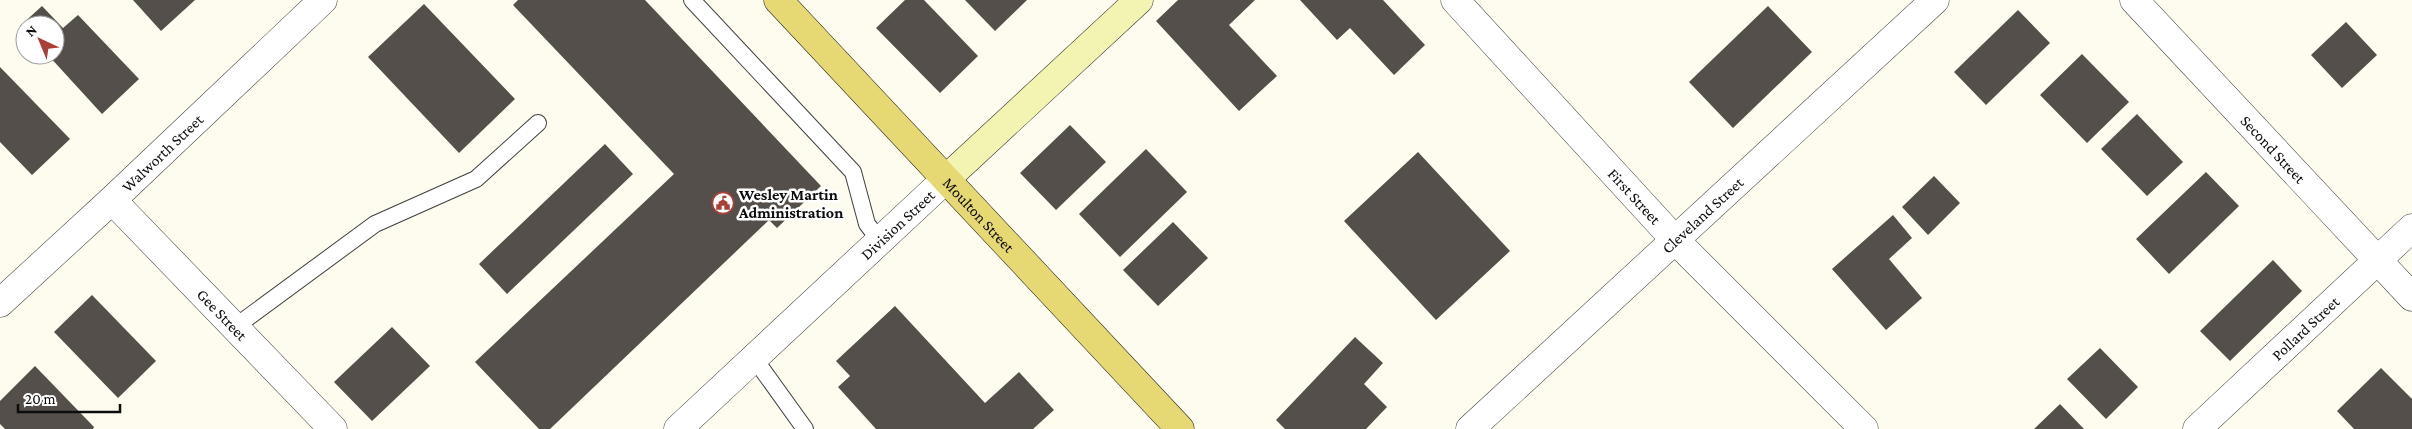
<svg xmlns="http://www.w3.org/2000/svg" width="2412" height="429" font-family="'Crimson Pro',serif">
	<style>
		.building { fill: #544f4a }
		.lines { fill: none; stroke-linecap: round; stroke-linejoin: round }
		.lane-casing { stroke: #3f3f3f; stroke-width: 18 }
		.street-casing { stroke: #3f3f3f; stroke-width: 29 }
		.secondary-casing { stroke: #2e2e2e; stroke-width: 29 }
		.primary-casing { stroke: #1d1d1d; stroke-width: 29 }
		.lane { stroke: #fff; stroke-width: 16 }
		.street { stroke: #fff; stroke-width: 28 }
		.secondary { stroke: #f3f4b2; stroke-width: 28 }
		.primary { stroke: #e6d974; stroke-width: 28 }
		.labels { text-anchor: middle; stroke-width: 5; stroke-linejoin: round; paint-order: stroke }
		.street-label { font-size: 16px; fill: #0c0c0c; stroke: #fff }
		.poi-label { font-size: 16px; font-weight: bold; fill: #0c0c0c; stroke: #fff; text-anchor: start }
	</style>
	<rect width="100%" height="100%" fill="#fdfcee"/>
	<!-- building -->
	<path class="building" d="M133 0H195L161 31Z
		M518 0H645L821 186 777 228 769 220 550 429H539L475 362 674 174 513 5Z
		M905 0H924L978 56 940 93 876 28Z
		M965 0H1027L995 31Z
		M1178 0H1255L1229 25 1277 76 1239 111 1156 21Z
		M1300 0H1383L1425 45 1394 75 1350 28 1337 40Z
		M424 4 515 99 459 153 368 57Z
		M42 6 63 28 78 15 139 79 102 114 48 55H55V25H25V31L20 26Z
		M1768 6 1812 52 1733 128 1689 82Z
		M2018 10 2050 43 1986 105 1954 72Z
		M2346 22 2377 55 2342 88 2311 55Z
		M2082 54 2129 102 2087 143 2040 95Z
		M0 67 70 139 32 175 0 142Z
		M2137 114 2183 162 2147 196 2101 149Z
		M1070 125 1106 162 1056 210 1020 173Z
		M605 144 633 174 507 294 479 264Z
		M1146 149 1187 192 1120 257 1079 214Z
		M1418 152 1510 251 1436 320 1344 221Z
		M2206 172 2239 206 2169 274 2136 239Z
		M1934 176 1960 203 1928 235 1902 207Z
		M1893 215 1912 238 1889 259 1922 298 1886 330 1832 269Z
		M1173 222 1208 258 1158 306 1123 270Z
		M2273 260 2302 291 2230 361 2200 331Z
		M92 295 156 361 118 398 54 332Z
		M895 306 985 403 1019 372 1054 410 1033 429H876L838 387 850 376 836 361Z
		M392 327 430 366 372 421 334 382Z
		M1355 337 1383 363 1364 384 1387 407 1366 429H1285L1276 420Z
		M2100 348 2138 387 2106 419 2067 379Z
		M35 366 94 427 93 429H5L0 424V401Z
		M2381 368 2412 399V429H2354L2337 411Z
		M2060 404 2084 429H2034Z"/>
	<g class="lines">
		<!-- lane casing -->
		<g class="lane-casing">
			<path id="lane" d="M692 0 853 172 867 224 880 241
				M235 327 375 224 476 179 538 123
				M754 358 805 429"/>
		</g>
		<!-- street casing -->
		<g class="street-casing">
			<g id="street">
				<path id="s1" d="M1455 0 1676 241 1864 429"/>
				<path id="s2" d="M2134 0 2412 297"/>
				<path id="s3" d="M112 200 333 429"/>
				<path id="s4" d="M0 303 112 200 323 0"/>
				<path id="s5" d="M678 429 946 179"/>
				<path id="s6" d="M1470 429 1935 0"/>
				<path id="s7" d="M2197 429 2412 228"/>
			</g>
		</g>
		<!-- secondary casing -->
		<g class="secondary-casing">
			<path id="secondary" d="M946 179 1139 0"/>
		</g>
		<!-- primary casing -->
		<g class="primary-casing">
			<g id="primary">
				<path id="s8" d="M778 0 1180 429"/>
			</g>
		</g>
		<!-- lane -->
		<use href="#lane" class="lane"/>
		<!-- street -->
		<use href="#street" class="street"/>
		<!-- secondary -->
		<use href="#secondary" class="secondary"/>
		<!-- primary -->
		<use href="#primary" class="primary"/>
	</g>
	<!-- icons -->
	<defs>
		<g id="civic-ring" transform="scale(1.125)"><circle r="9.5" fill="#fff" stroke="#aa4037" stroke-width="1.5"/><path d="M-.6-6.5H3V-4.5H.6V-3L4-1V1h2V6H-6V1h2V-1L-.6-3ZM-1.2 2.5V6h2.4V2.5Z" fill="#aa4037"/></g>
	</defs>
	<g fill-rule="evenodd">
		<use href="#civic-ring" x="723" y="203"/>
	</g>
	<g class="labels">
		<!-- street labels -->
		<g class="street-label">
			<text dy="6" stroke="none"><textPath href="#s2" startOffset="204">Second Street</textPath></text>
			<text dy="6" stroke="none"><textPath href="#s4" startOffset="221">Walworth Street</textPath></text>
			<text dy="6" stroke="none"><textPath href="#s1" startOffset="266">First Street</textPath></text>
			<text dy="6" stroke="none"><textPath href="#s8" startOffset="294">Moulton Street</textPath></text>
			<text dy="6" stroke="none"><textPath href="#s6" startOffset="316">Cleveland Street</textPath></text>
			<text dy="6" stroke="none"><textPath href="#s5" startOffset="300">Division Street</textPath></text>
			<text dy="6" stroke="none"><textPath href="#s3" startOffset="159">Gee Street</textPath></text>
			<text dy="6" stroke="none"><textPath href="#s7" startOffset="148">Pollard Street</textPath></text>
		</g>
		<!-- poi labels -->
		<g class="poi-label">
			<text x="739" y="200">Wesley Martin<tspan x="739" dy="18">Administration</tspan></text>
		</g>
	</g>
	<!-- north arrow -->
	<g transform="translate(40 40) rotate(316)"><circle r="24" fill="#ffffff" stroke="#9e9e9e"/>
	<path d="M0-4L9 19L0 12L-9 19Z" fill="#aa4037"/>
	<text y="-8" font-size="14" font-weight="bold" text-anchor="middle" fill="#0c0c0c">N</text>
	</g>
	<!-- scale -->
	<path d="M18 404v8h102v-8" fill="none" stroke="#0c0c0c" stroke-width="2.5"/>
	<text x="25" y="404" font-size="15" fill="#0c0c0c" stroke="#ffffff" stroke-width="4" paint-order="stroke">20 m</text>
</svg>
